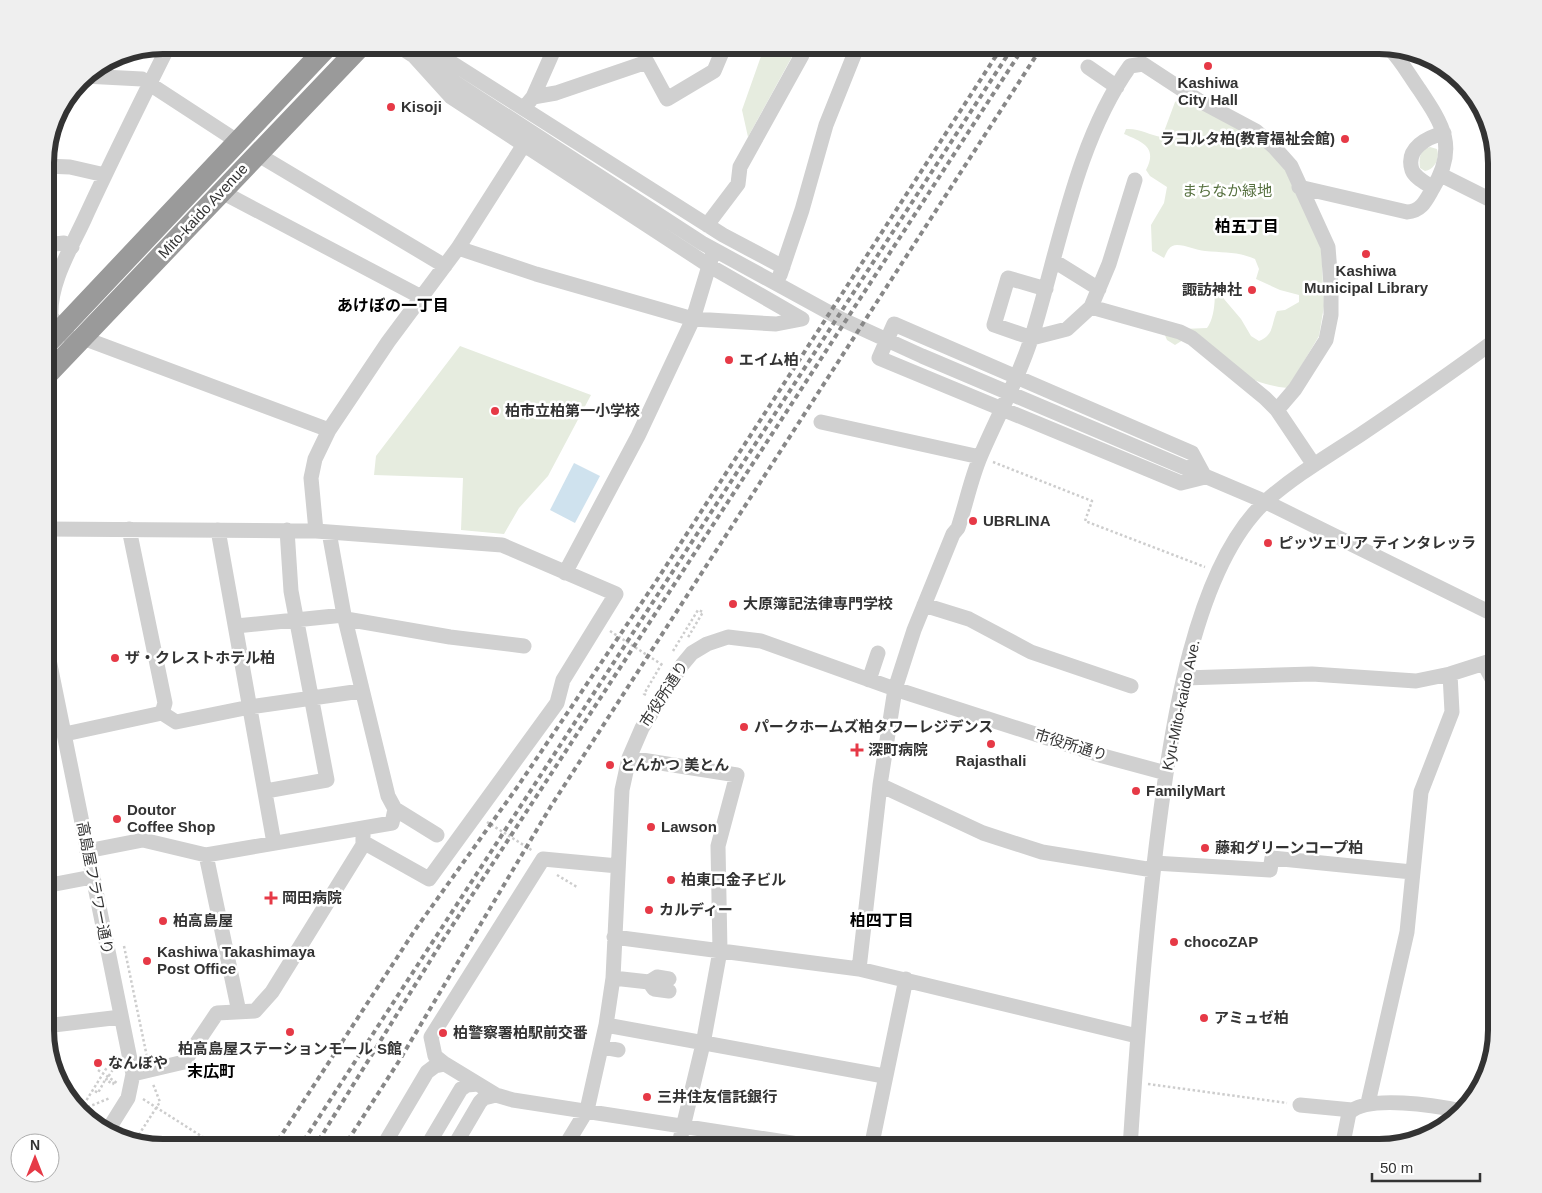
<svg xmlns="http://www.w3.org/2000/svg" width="1542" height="1193" font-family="Helvetica,'Noto Sans JP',sans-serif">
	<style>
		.green { fill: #e6ecdf }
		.water { fill: #cfe2ee }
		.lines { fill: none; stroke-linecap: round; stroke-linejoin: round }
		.path { stroke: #cdcdcd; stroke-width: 2.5; stroke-dasharray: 2.5 2.5; stroke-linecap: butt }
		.minor { stroke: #d0d0d0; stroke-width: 15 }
		.highway { stroke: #9a9a9a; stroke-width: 21 }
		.rail { stroke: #888; stroke-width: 4; stroke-dasharray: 5 4; stroke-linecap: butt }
		.poi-dot { fill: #e63946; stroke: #fff; stroke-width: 2 }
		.labels { text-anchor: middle; stroke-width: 5; stroke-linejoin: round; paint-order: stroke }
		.poi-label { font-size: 15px; font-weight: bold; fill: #333; stroke: #fff; text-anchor: start }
		.park-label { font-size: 15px; fill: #56703f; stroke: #fff }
		.street-label { font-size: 15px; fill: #333; stroke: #fff }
		.neighbourhood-label { font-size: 16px; font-weight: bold; fill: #000; stroke: #fff }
		.rim { fill: none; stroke: #333; stroke-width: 6 }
	</style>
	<rect width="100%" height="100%" fill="#fff"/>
	<!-- green -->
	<path class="green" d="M765 45H793L794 53 748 137 742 110Z
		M1184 96 1242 127 1283 159 1321 243 1324 306 1319 336 1288 388C1251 386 1214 358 1183 340L1175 345 1167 340 1164 333 1183 329 1207 328C1214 319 1216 299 1214 287L1219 284 1223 289 1224 299 1241 319 1251 336 1259 341C1274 335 1271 325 1277 311L1285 310 1299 302V295L1280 290 1256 279 1259 269 1255 259C1236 251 1224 253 1205 251 1196 250 1186 245 1177 245 1169 245 1167 252 1164 258L1152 251 1151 225 1164 203 1167 187 1150 176 1146 170C1158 147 1142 142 1124 134L1126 129C1139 128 1149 135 1162 137L1175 102Z
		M1430 147 1437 149C1440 158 1435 169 1425 171L1420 168C1419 159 1419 150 1430 147Z
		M460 346 591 395 548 476 519 508 504 534 461 530 463 478 374 475 376 456Z"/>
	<!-- water -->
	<path class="water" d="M574 463 600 476 575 523 550 510Z"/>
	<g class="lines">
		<!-- path -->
		<path class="path" d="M1130 50 1133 45
			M1120 54 1126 45
			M660 56 678 45
			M993 462 1092 501 1085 521 1205 567
			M610 631 664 666
			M673 651 698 610 703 612 687 639
			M646 695 644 694 661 665
			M487 822 533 851
			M557 875 577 887
			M124 946 147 1057
			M98 1070 117 1083
			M114 1082 113 1084 106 1080 116 1065
			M1148 1084 1287 1103
			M95 1091 98 1093 105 1080
			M143 1099 220 1148
			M77 1107 81 1109 114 1056
			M83 1109 110 1098
			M136 1139 160 1102 153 1084"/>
		<!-- minor -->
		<path class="minor" d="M397 45 702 243 841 319 922 356 1266 502 1497 616
			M1088 67 1117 87
			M84 76 142 79 237 141
			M533 97 556 45
			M524 108 533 97 556 93 647 62 667 99 714 71 725 45
			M257 154 445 266
			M45 166 70 167 105 175
			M1441 175 1497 203
			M1299 187 1407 212C1422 211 1426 200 1433 188 1458 147 1443 125 1419 89 1409 75 1401 60 1389 48
			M1433 188C1426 183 1415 178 1412 170 1405 148 1428 137 1444 133
			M222 192 423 298
			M707 225 738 184 740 167 802 55 801 45
			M45 245 64 243 72 247
			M458 248 536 274 693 319 776 324 802 319 708 265 451 97 413 55 433 51 723 235 783 267
			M1054 261 1099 289
			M780 275 802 210 826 125 858 45
			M1046 289 1008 278 994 325 1032 338 1067 329 1091 307 1109 264 1135 180
			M1091 307 1180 332 1192 338 1265 398 1277 410 1314 465
			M894 324 1192 453 1205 477 1181 483 879 358Z
			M68 335 51 317C49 284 70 250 84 220 111 161 140 103 169 45
			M83 338 329 430
			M821 422 980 457
			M45 529 316 531 502 545 616 594 563 680 557 703 429 879 363 842
			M218 530 274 843
			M316 531 311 478 315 459 329 430 388 342 458 248 523 146
			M565 573 638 436 693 319 712 256
			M924 605 969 619 1031 652 1131 686
			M346 619 450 637 524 646
			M236 626 344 615
			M45 640 133 1074 128 1098 108 1130
			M1484 664 1497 688
			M1184 678 1312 674 1416 681 1450 674 1497 659
			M869 680 878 653
			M162 713 176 722 250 707 361 691
			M65 734 162 713 165 703 129 529
			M629 758 737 775 718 846 720 951 703 1044 678 1148
			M880 785 983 833 1042 852 1153 870
			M266 791 327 780 291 591 287 530
			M395 809 437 835
			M87 851 143 840 206 855 392 823 395 809 388 796 344 615 329 532
			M206 855 239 1012
			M1154 863 1270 870 1272 858 1412 872
			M45 886 92 877
			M614 937 859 969 1137 1036
			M859 969 880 785 895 689 914 630 953 534 958 528C966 504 971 478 981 455 998 415 1019 378 1032 336 1059 249 1076 141 1130 66L1143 64 1198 100 1256 131 1275 148 1291 166 1328 247 1331 285V315L1326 340 1295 389 1277 410
			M613 978 649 982 654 989 669 991
			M649 982 657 977 669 979
			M606 1025 884 1076
			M45 1026 121 1017
			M602 1047 618 1050
			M445 1064 435 1056 431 1037 543 859 618 866
			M133 1074 184 1062 217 1013 255 1011 272 992 363 845V832
			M1368 1103 1407 932 1421 792 1452 712 1450 674
			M1300 1105 1352 1110
			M382 1148 427 1072 435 1066 445 1064 496 1095 513 1100 824 1148
			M426 1148 461 1089 467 1085 478 1084
			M453 1148 480 1102 484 1098 496 1095
			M564 1148 587 1110 606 1025 613 978 622 790 629 758 642 728 682 665 692 653 707 644 728 637 761 641 895 689 1103 756 1166 773
			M871 1148 906 979
			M1130 1148C1137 1040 1145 931 1159 824 1171 731 1194 567 1266 501 1294 476 1328 456 1360 435 1406 404 1452 372 1497 339
			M1342 1148 1349 1113C1367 1094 1438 1106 1462 1111"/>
		<!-- highway -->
		<path class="highway" d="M45 346 329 45
			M45 377 362 45"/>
		<!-- rail -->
		<path class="rail" d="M273 1148 415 930 518 786 655 583 1003 45
			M299 1148 1014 45
			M314 1148 443 940 1025 45
			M343 1148 399 1061 551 806 1043 45"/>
	</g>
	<!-- markers -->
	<g class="poi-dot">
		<circle cx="1208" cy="66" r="5"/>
		<circle cx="391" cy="107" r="5"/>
		<circle cx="1345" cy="139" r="5"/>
		<circle cx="1366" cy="254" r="5"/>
		<circle cx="1252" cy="290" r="5"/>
		<circle cx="729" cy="360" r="5"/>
		<circle cx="495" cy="411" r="5"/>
		<circle cx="973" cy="521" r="5"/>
		<circle cx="1268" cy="543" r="5"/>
		<circle cx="733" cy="604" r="5"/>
		<circle cx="115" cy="658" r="5"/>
		<circle cx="744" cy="727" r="5"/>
		<circle cx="991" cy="744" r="5"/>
		<path d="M854.5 742.5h5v5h5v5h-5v5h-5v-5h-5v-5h5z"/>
		<circle cx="610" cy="765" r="5"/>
		<circle cx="1136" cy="791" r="5"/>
		<circle cx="117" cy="819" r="5"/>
		<circle cx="651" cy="827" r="5"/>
		<circle cx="1205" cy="848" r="5"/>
		<circle cx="671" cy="880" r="5"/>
		<path d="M268.5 890.5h5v5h5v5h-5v5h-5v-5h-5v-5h5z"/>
		<circle cx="649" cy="910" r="5"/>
		<circle cx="163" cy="921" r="5"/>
		<circle cx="1174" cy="942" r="5"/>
		<circle cx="147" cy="961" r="5"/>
		<circle cx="1204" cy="1018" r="5"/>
		<circle cx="290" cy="1032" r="5"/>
		<circle cx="443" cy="1033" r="5"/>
		<circle cx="98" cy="1063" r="5"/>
		<circle cx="647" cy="1097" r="5"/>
	</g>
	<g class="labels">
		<!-- poi labels -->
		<g class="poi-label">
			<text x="1208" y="88" text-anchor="middle">Kashiwa<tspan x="1208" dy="17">City Hall</tspan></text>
			<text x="401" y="112">Kisoji</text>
			<text x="1335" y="144" text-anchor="end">ラコルタ柏(教育福祉会館)</text>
			<text x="1366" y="276" text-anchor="middle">Kashiwa<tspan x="1366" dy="17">Municipal Library</tspan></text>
			<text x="1242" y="295" text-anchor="end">諏訪神社</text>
			<text x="739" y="365">エイム柏</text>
			<text x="505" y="416">柏市立柏第一小学校</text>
			<text x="983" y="526">UBRLINA</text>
			<text x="1278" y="548">ピッツェリア ティンタレッラ</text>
			<text x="743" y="609">大原簿記法律専門学校</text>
			<text x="125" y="663">ザ・クレストホテル柏</text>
			<text x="754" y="732">パークホームズ柏タワーレジデンス</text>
			<text x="868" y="755">深町病院</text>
			<text x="991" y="766" text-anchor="middle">Rajasthali</text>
			<text x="620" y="770">とんかつ 美とん</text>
			<text x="1146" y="796">FamilyMart</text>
			<text x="127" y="815">Doutor<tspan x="127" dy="17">Coffee Shop</tspan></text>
			<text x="661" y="832">Lawson</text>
			<text x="1215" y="853">藤和グリーンコープ柏</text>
			<text x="681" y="885">柏東口金子ビル</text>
			<text x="282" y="903">岡田病院</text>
			<text x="659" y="915">カルディー</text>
			<text x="173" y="926">柏高島屋</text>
			<text x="1184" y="947">chocoZAP</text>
			<text x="157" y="957">Kashiwa Takashimaya<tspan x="157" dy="17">Post Office</tspan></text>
			<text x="1214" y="1023">アミュゼ柏</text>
			<text x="453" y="1038">柏警察署柏駅前交番</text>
			<text x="290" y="1054" text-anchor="middle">柏高島屋ステーションモール S館</text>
			<text x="108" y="1068">なんぼや</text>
			<text x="657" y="1102">三井住友信託銀行</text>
		</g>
		<!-- park labels -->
		<g class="park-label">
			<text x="1227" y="196">まちなか緑地</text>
		</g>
		<!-- street labels -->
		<g class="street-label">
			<text transform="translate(203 211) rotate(-47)" y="5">Mito-kaido Avenue</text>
			<text transform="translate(664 694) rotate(-57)" y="5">市役所通り</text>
			<text transform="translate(1181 705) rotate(-78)" y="5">Kyu-Mito-kaido Ave.</text>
			<text transform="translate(1071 745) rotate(17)" y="5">市役所通り</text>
			<text transform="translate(95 888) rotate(79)" y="5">高島屋フラワー通り</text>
		</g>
		<!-- neighbourhood labels -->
		<g class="neighbourhood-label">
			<text x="1247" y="232">柏五丁目</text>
			<text x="393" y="311">あけぼの一丁目</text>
			<text x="882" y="926">柏四丁目</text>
			<text x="211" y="1077">末広町</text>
		</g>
	</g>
	<!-- crop -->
	<path d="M0 0H1542V1193H0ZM163 54H1379A109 109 0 0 1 1488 163V1030A109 109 0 0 1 1379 1139H163A109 109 0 0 1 54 1030V163A109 109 0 0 1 163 54Z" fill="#efefef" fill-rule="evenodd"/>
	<path class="rim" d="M163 54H1379A109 109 0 0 1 1488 163V1030A109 109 0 0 1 1379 1139H163A109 109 0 0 1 54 1030V163A109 109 0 0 1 163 54Z"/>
	<!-- north arrow -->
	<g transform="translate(35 1158)"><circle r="24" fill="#ffffff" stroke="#adadad"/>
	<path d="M0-4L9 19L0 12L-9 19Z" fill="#e63946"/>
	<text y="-8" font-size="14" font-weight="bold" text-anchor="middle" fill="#333333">N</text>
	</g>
	<!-- scale -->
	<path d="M1372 1173v8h108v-8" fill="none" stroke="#333333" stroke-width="2.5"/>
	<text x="1380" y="1173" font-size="15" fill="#333333" stroke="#ffffff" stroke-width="4" paint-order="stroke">50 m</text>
</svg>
